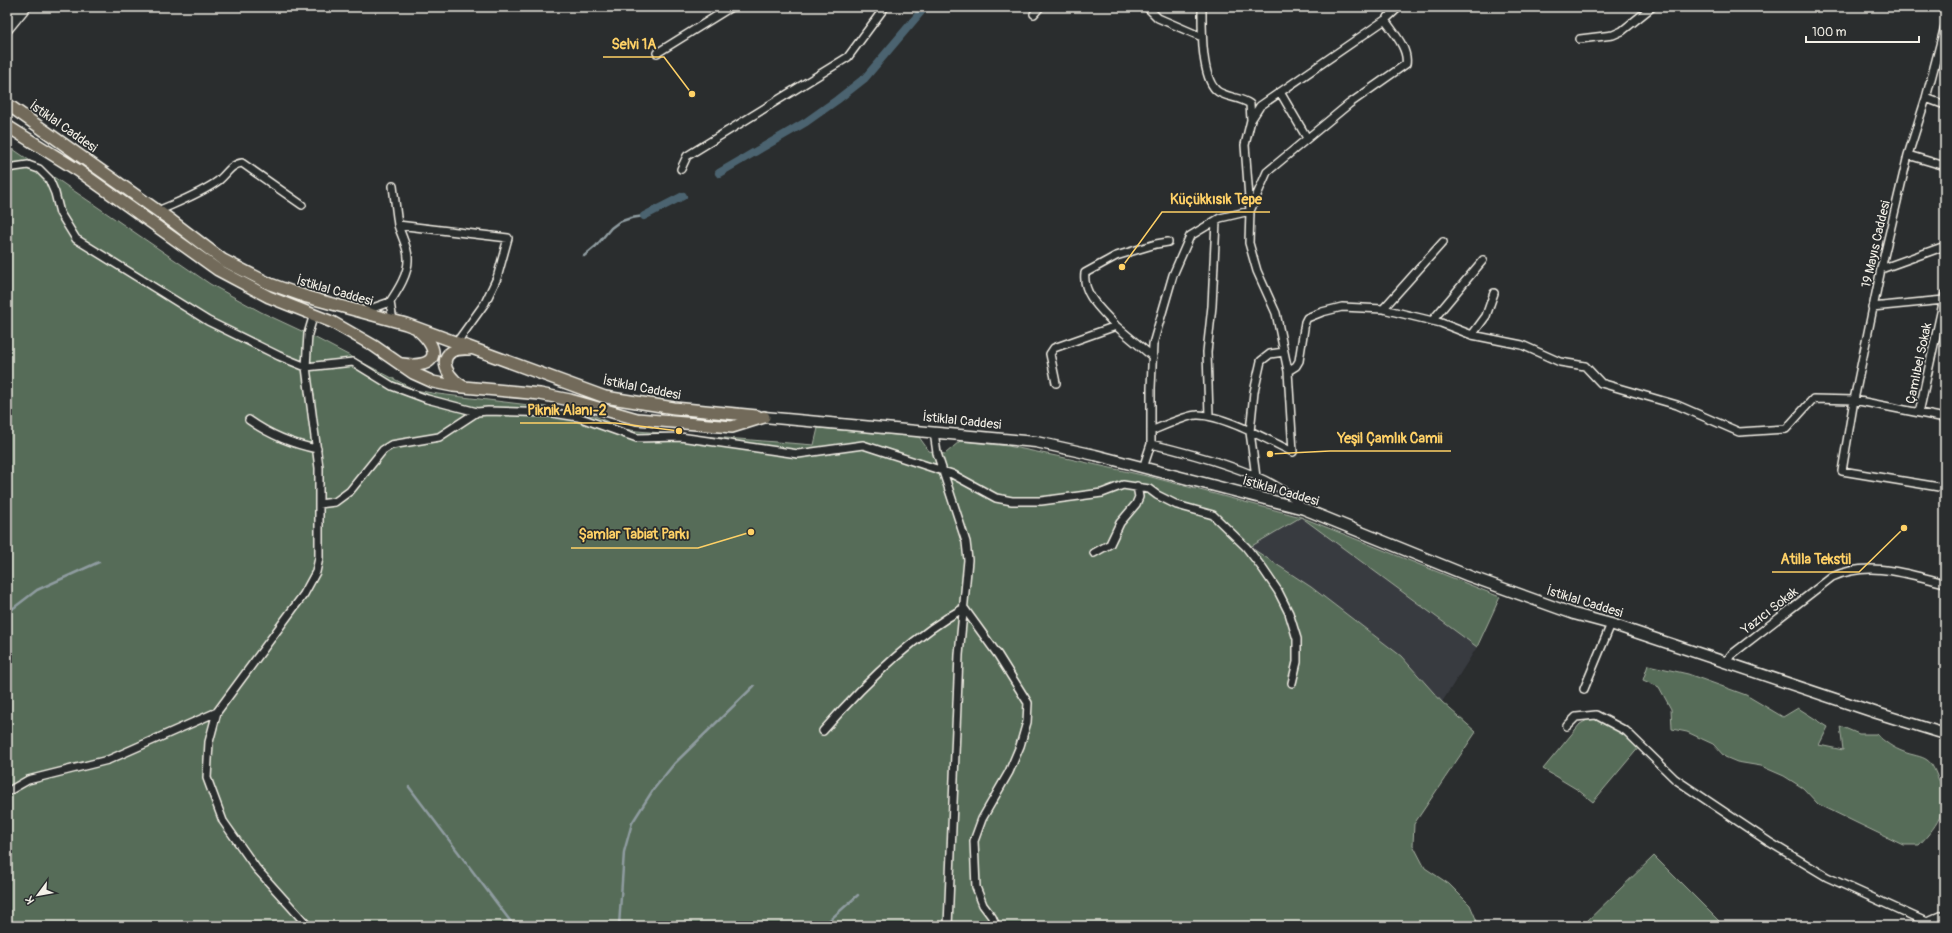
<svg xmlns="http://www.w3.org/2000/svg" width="1952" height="933" font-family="Pangolin,sans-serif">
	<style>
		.built { fill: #383a41 }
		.green { fill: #566c58; stroke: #a5aea0 }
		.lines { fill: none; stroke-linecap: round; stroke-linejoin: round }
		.stream { stroke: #8f9ca0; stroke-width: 2.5 }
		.canal { stroke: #4c6470; stroke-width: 8 }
		.street-casing { stroke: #f4f1e8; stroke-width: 10 }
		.secondary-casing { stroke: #f4f1e8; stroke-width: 13 }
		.primary-casing { stroke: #f4f1e8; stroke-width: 14 }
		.street { stroke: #2a2d2e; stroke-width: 7 }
		.secondary { stroke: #2a2d2e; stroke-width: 10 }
		.primary { stroke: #726b5a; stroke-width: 11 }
		.labels { text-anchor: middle; stroke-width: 3.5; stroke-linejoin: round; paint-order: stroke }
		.street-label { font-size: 13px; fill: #f4f1e8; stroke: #2a2d2e }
		.leader { fill: none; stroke: #ffd166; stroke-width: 1.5 }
		.callout-dot { fill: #ffd166; stroke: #2a2d2e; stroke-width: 1.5 }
		.callout-label { font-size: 14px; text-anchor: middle; font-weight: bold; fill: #ffd166; stroke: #2a2d2e; stroke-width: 3.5; stroke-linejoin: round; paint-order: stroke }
	</style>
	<rect width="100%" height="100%" fill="#2a2d2e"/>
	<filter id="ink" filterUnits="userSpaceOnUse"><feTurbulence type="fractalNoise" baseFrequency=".025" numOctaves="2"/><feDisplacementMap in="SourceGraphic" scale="8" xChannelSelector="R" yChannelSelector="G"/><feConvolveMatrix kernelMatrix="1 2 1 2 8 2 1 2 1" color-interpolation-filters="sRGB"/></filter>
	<g filter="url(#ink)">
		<!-- built -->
		<path class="built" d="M1301 517 1477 647 1442 702 1401 656 1311 587 1250 547Z"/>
		<!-- green -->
		<path class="green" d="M7 145 210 284 261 312 308 334 415 390 438 394 554 408 595 416 624 429 637 431 814 445 818 428 919 437 929 451 945 454 960 441 1008 446 1061 457 1151 477 1301 517 1500 597 1477 647 1301 517 1250 547 1311 587 1401 656 1442 702 1476 732 1414 824 1413 845 1425 868 1449 884 1470 905 1479 926H7Z
			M1648 665 1688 674 1746 695 1783 717 1798 708 1828 727 1819 745 1843 750 1840 726 1859 734H1876C1885 742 1893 748 1904 752 1911 755 1922 756 1927 760 1932 763 1935 771 1937 776 1952 805 1939 824 1919 845H1903L1859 824 1818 804 1803 788 1784 776 1761 766 1737 762 1725 757 1713 744 1687 732 1672 729 1671 709 1659 687 1643 680Z
			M1598 718 1640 746 1593 802 1578 790 1543 769 1580 724 1589 719Z
			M1654 856 1721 923V926H1582Z"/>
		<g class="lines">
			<!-- stream -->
			<path class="stream" d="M584 256 596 246 611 228 619 222 631 218 644 216
				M7 613 37 590 99 562
				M409 787 514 926
				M619 926 624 852 632 823 653 790 674 764 754 686
				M823 926 858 895"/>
			<!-- canal -->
			<path class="canal" d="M719 173 806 122 837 100 865 78 925 7
				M644 216 683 196"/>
			<!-- street casing -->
			<g class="street-casing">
				<path id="street" d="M1147 7 1158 18 1202 37
					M1202 7C1202 27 1201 76 1216 90 1223 97 1240 97 1250 104L1251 120
					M1034 14 1040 7
					M1945 26 1926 98 1908 155 1881 269 1854 400 1842 471 1945 488
					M1580 39 1613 35 1622 31 1652 7
					M657 53 731 7
					M1280 92 1307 138
					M1926 98 1945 105
					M1908 155 1945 166
					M7 168 28 165 39 169 49 179 55 193 60 213 76 239 208 321 279 356 306 367 353 362 392 386 427 399 477 412
					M681 169 687 156 848 57 885 7
					M393 186 398 225
					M158 211C178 202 200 194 218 181 226 175 231 164 242 163L302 205
					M1881 269 1945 246
					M390 302C398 290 409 273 408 258 408 247 401 235 398 225L508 238 497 278 485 303 457 342
					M1872 307 1944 300
					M1383 309 1443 242
					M361 312 390 302 393 321
					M1432 321 1483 260
					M1116 326C1103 311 1082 295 1085 273L1116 256 1156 244 1168 242
					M1472 335 1486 316 1494 293
					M1288 371 1296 366 1299 361 1305 322 1307 318 1322 312 1342 307 1383 309 1441 323 1472 335 1522 345 1560 362 1585 366 1601 383 1677 405 1739 432 1786 429 1813 399 1854 400 1945 418
					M1056 383 1050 354 1054 348 1116 326 1153 357
					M1919 413 1945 294
					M1209 416 1207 352 1212 306 1216 221
					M249 420C270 435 292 444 317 449
					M1151 431C1161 427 1187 415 1197 415 1221 414 1270 441 1293 452L1288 371 1276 313 1257 271 1249 243 1250 211 1245 145 1251 120 1260 106 1385 20 1399 7
					M934 432 937 453 966 542 968 560 959 655 948 926
					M1151 444C1189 453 1258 471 1288 494 1294 498 1299 504 1304 509
					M1143 468 1151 444V388L1153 344 1173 275 1190 236 1220 218 1250 211 1267 172 1349 104 1406 64C1409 49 1393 32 1385 20
					M1256 477 1250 432 1254 392 1261 361 1270 354 1284 352
					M319 504 335 502 350 491 383 450 391 445 439 437 477 412 488 411 553 413 578 417 637 438 680 437 798 454 863 445 952 474 996 498 1012 501H1041L1102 493 1123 485 1149 489 1157 495 1177 505 1213 515 1246 547 1263 569 1278 591 1289 613 1297 639V662L1292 683
					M1094 553 1110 544 1120 523 1136 504 1139 497 1137 486
					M1726 662 1731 655 1832 577C1869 560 1908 574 1945 583
					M1584 689 1611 624
					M217 712 209 742 207 778 223 821 256 868 308 926
					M1567 726 1576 717 1596 715 1626 731 1675 779 1769 842 1827 877 1935 926
					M823 731C862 686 911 637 964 608L998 655 1028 703 1027 722 1020 746 1009 772 982 819 974 841 976 887 983 905 992 917 996 926
					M7 792 28 780 108 760 217 712 304 594 316 572 319 558V468L306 367 308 334 314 314
					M1927 922 1945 914"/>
			</g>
			<!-- secondary casing -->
			<g class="secondary-casing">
				<path id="secondary" d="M7 16 14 7
					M7 29 25 7
					M764 417 1036 442 1095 455 1304 509 1469 576 1574 614 1611 624 1877 713 1945 734"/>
			</g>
			<!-- primary casing -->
			<g class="primary-casing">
				<path id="primary" d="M7 104 172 221 223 260 270 284 307 297 406 324 605 397 674 408 757 416
					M7 126 79 171 218 270 269 297 332 322 374 346 413 373 433 382 453 386 540 394 570 400 637 419 732 427 764 417
					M402 364C436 369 443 352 418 330
					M462 386C440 372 437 347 469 349"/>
			</g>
			<!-- street -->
			<use href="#street" class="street"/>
			<!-- secondary -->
			<use href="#secondary" class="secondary"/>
			<!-- primary -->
			<use href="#primary" class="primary"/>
		</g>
	</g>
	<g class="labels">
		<!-- street labels -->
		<g class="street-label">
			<text transform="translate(64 126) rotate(35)" y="5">İstiklal Caddesi</text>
			<text transform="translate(1875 244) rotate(-77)" y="5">19 Mayıs Caddesi</text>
			<text transform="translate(335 290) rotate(16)" y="5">İstiklal Caddesi</text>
			<text transform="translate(1918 363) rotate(-78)" y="5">Çamlıbel Sokak</text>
			<text transform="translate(642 387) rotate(11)" y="5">İstiklal Caddesi</text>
			<text transform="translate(962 420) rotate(6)" y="5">İstiklal Caddesi</text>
			<text transform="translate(1281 490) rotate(16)" y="5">İstiklal Caddesi</text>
			<text transform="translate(1585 601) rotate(17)" y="5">İstiklal Caddesi</text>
			<text transform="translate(1769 610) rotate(-38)" y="5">Yazıcı Sokak</text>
		</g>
	</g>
	<!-- callouts -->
	<path class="leader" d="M692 94L664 57H603M1122 267L1162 212H1270M679 431L615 423H520M1270 454L1330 451H1451M751 532L698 548H571M1904 528L1859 572H1772"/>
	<g class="callout-dot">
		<circle cx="692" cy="94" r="4"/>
		<circle cx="1122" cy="267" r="4"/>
		<circle cx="679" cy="431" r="4"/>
		<circle cx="1270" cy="454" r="4"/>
		<circle cx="751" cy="532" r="4"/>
		<circle cx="1904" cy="528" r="4"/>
	</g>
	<g class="callout-label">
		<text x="634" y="49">Selvi 1A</text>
		<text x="1216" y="204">Küçükkısık Tepe</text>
		<text x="567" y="415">Piknik Alanı-2</text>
		<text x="1390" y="443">Yeşil Çamlık Camii</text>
		<text x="634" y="539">Şamlar Tabiat Parkı</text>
		<text x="1816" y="564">Atilla Tekstil</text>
	</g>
	<!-- margin -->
	<rect width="1952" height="933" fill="none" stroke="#2a2d2e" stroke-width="24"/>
	<rect x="12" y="12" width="1928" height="909" fill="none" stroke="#f4f1e8" stroke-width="1.5" filter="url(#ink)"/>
	<!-- north arrow -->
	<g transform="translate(38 895) rotate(238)" stroke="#2a2d2e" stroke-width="3" paint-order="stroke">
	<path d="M0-3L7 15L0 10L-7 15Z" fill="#f4f1e8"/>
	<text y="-6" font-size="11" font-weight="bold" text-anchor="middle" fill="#f4f1e8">K</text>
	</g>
	<!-- scale -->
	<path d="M1806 36v6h113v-6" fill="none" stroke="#f4f1e8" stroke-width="2"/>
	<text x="1812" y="36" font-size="12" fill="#f4f1e8" stroke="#2a2d2e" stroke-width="3" paint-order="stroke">100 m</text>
</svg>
